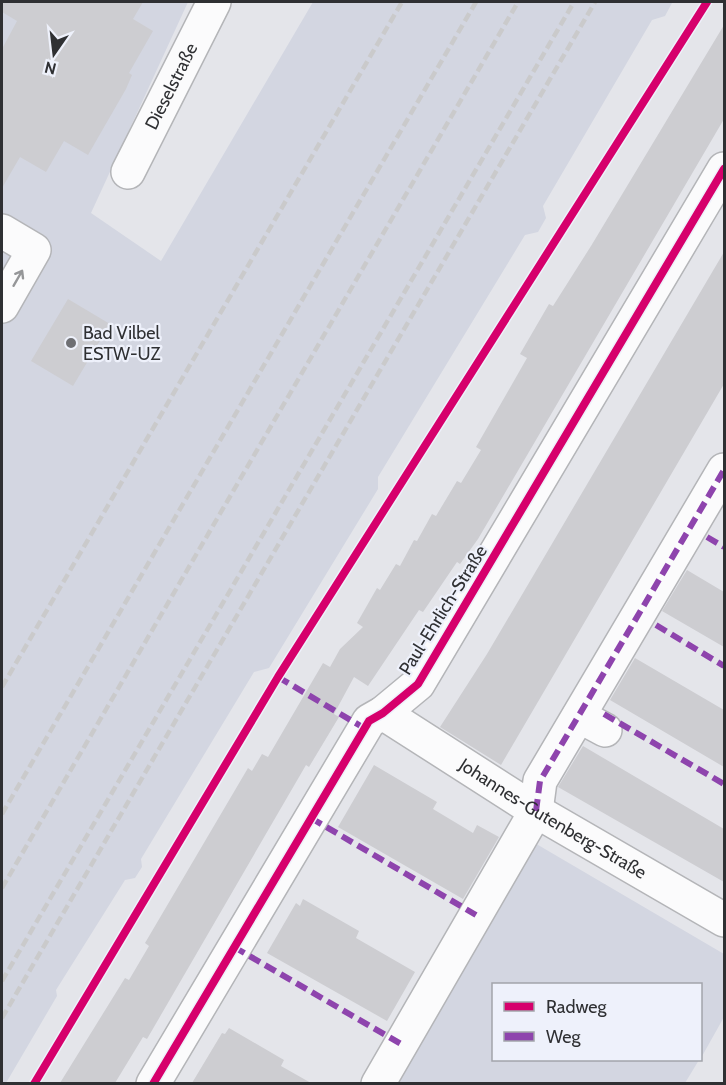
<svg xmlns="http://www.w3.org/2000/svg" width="726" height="1085" font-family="Cabin,sans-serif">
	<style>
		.built { fill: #d3d6e1 }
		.building { fill: #cdcdd1 }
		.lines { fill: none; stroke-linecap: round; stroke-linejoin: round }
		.minor-casing { stroke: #b4b5b8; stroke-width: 36 }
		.minor { stroke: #fbfbfc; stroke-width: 33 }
		.rail { stroke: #cacacb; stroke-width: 4.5; stroke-dasharray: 9 4.5; stroke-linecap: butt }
		.quiet { stroke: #8e44ad; stroke-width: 6; stroke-dasharray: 12 6; stroke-linecap: butt }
		.cycleway-casing { stroke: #eef1fb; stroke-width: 11 }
		.cycleway { stroke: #d6006c; stroke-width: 8 }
		.oneway { stroke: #959698 }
		.poi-dot { fill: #6e6f73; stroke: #eef1fb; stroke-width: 2 }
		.labels { text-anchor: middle; stroke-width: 4.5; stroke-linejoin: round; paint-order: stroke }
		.street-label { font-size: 18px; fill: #2f3033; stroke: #eef1fb }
		.poi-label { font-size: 18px; fill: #2f3033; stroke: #eef1fb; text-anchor: start }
	</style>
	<rect width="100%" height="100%" fill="#e4e5ea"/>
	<!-- built -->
	<path class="built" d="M2 2H188L91 213 161 261 313 2 672 3 665 16 652 20 543 206 546 218 538 232 525 235 378 477V489L269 668 254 672 141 859 142 867 135 878 125 880 56 990 57 996 6 1083 2 1084Z
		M533 842 724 954V1017L701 1058 700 984H494V1060H699L685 1083 391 1084Z"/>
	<!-- building -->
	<path class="building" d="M2 2H143L133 19 153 31 129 73 132 75 126 89 88 155 64 141 46 172 20 157 2 188V49L17 21 2 12Z
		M724 25V119L478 539 460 564 457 562 423 612 419 610 368 686 354 677 334 714 339 717 309 767 306 765 147 1039 143 1037 115 1083H60L125 978 129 980 149 946 145 943 248 768 252 771 262 754 268 757 323 663 330 667 340 649 363 627 357 623 377 588 380 590 396 564 400 566 414 540 417 541 432 514 436 516 457 481 461 483 481 450 476 447 527 358 520 354 549 304 553 306 591 246Z
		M724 252V384L501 765 440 727 487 654Z
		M68 299 110 324 73 386 31 361Z
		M687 570 724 592V647L662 611Z
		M635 658 724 710V767L610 700Z
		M583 746 724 829V882L558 787Z
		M374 765 437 802 433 809 473 833 477 825 499 837 463 899 338 827Z
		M303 899 359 931 356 938 415 972 387 1021 267 953 296 903 300 906Z
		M229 1028 284 1060 281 1066 311 1083H192L222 1033 225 1034Z"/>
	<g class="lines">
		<!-- minor casing -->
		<g class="minor-casing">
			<g id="minor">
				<path id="s1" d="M128 172 214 2"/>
				<path d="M2 231 34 250 2 306"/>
				<path id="s2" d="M383 713 536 811 724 920"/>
				<path d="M579 716 605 730"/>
				<path d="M153 1084 369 721 383 713 418 684 724 169"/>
				<path d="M378 1084 536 811 540 781 724 470"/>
			</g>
		</g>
		<!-- minor -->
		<use href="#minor" class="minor"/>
		<!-- rail -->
		<path class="rail" d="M2 687 402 2
			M2 814 476 2
			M2 888 518 2
			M2 981 574 2
			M2 1018 595 2"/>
		<!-- quiet -->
		<path class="quiet" d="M707 537 724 547
			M656 625 724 666
			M278 677 364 728
			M604 714 724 784
			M536 811 540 781 724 470
			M311 818 476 915
			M234 947 401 1044"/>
		<!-- cycleway casing -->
		<g class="cycleway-casing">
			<path id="cycleway" d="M34 1084 278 677 707 2
				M153 1084 369 721 383 713 418 684 724 169"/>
		</g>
		<!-- cycleway -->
		<use href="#cycleway" class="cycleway"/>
	</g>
	<!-- one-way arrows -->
	<defs><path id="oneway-shaft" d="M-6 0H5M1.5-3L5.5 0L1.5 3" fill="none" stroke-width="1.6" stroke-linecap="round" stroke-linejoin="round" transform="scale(1.5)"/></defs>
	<use class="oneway" href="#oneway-shaft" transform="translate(18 278) rotate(-60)"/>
	<!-- markers -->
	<circle class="poi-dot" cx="71" cy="343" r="6"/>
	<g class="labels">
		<!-- street labels -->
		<g class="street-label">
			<text dy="6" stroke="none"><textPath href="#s1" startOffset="96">Dieselstraße</textPath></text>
			<text transform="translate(443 610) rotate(-58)" y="6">Paul-Ehrlich-Straße</text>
			<text dy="6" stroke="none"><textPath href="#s2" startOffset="200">Johannes-Gutenberg-Straße</textPath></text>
		</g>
		<!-- poi labels -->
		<g class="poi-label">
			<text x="83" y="339">Bad Vilbel<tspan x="83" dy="21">ESTW-UZ</tspan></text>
		</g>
	</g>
	<!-- border -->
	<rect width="726" height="1085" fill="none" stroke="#2f3033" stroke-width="6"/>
	<!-- legend -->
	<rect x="492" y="983" width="210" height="78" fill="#eef1fb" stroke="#a2a4ab" stroke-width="1.5"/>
	<rect x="504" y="1002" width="30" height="9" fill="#d6006c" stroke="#a2a4ab" stroke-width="1.5"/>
	<text x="546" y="1013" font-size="18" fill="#2f3033">Radweg</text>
	<rect x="504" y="1032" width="30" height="9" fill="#8e44ad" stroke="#a2a4ab" stroke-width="1.5"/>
	<text x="546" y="1043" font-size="18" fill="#2f3033">Weg</text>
	<!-- north arrow -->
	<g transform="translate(54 54) rotate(194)" stroke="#eef1fb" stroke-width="4.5" paint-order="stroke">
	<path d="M0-4.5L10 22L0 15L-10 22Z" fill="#2f3033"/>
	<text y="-9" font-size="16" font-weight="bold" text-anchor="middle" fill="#2f3033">N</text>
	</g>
</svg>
